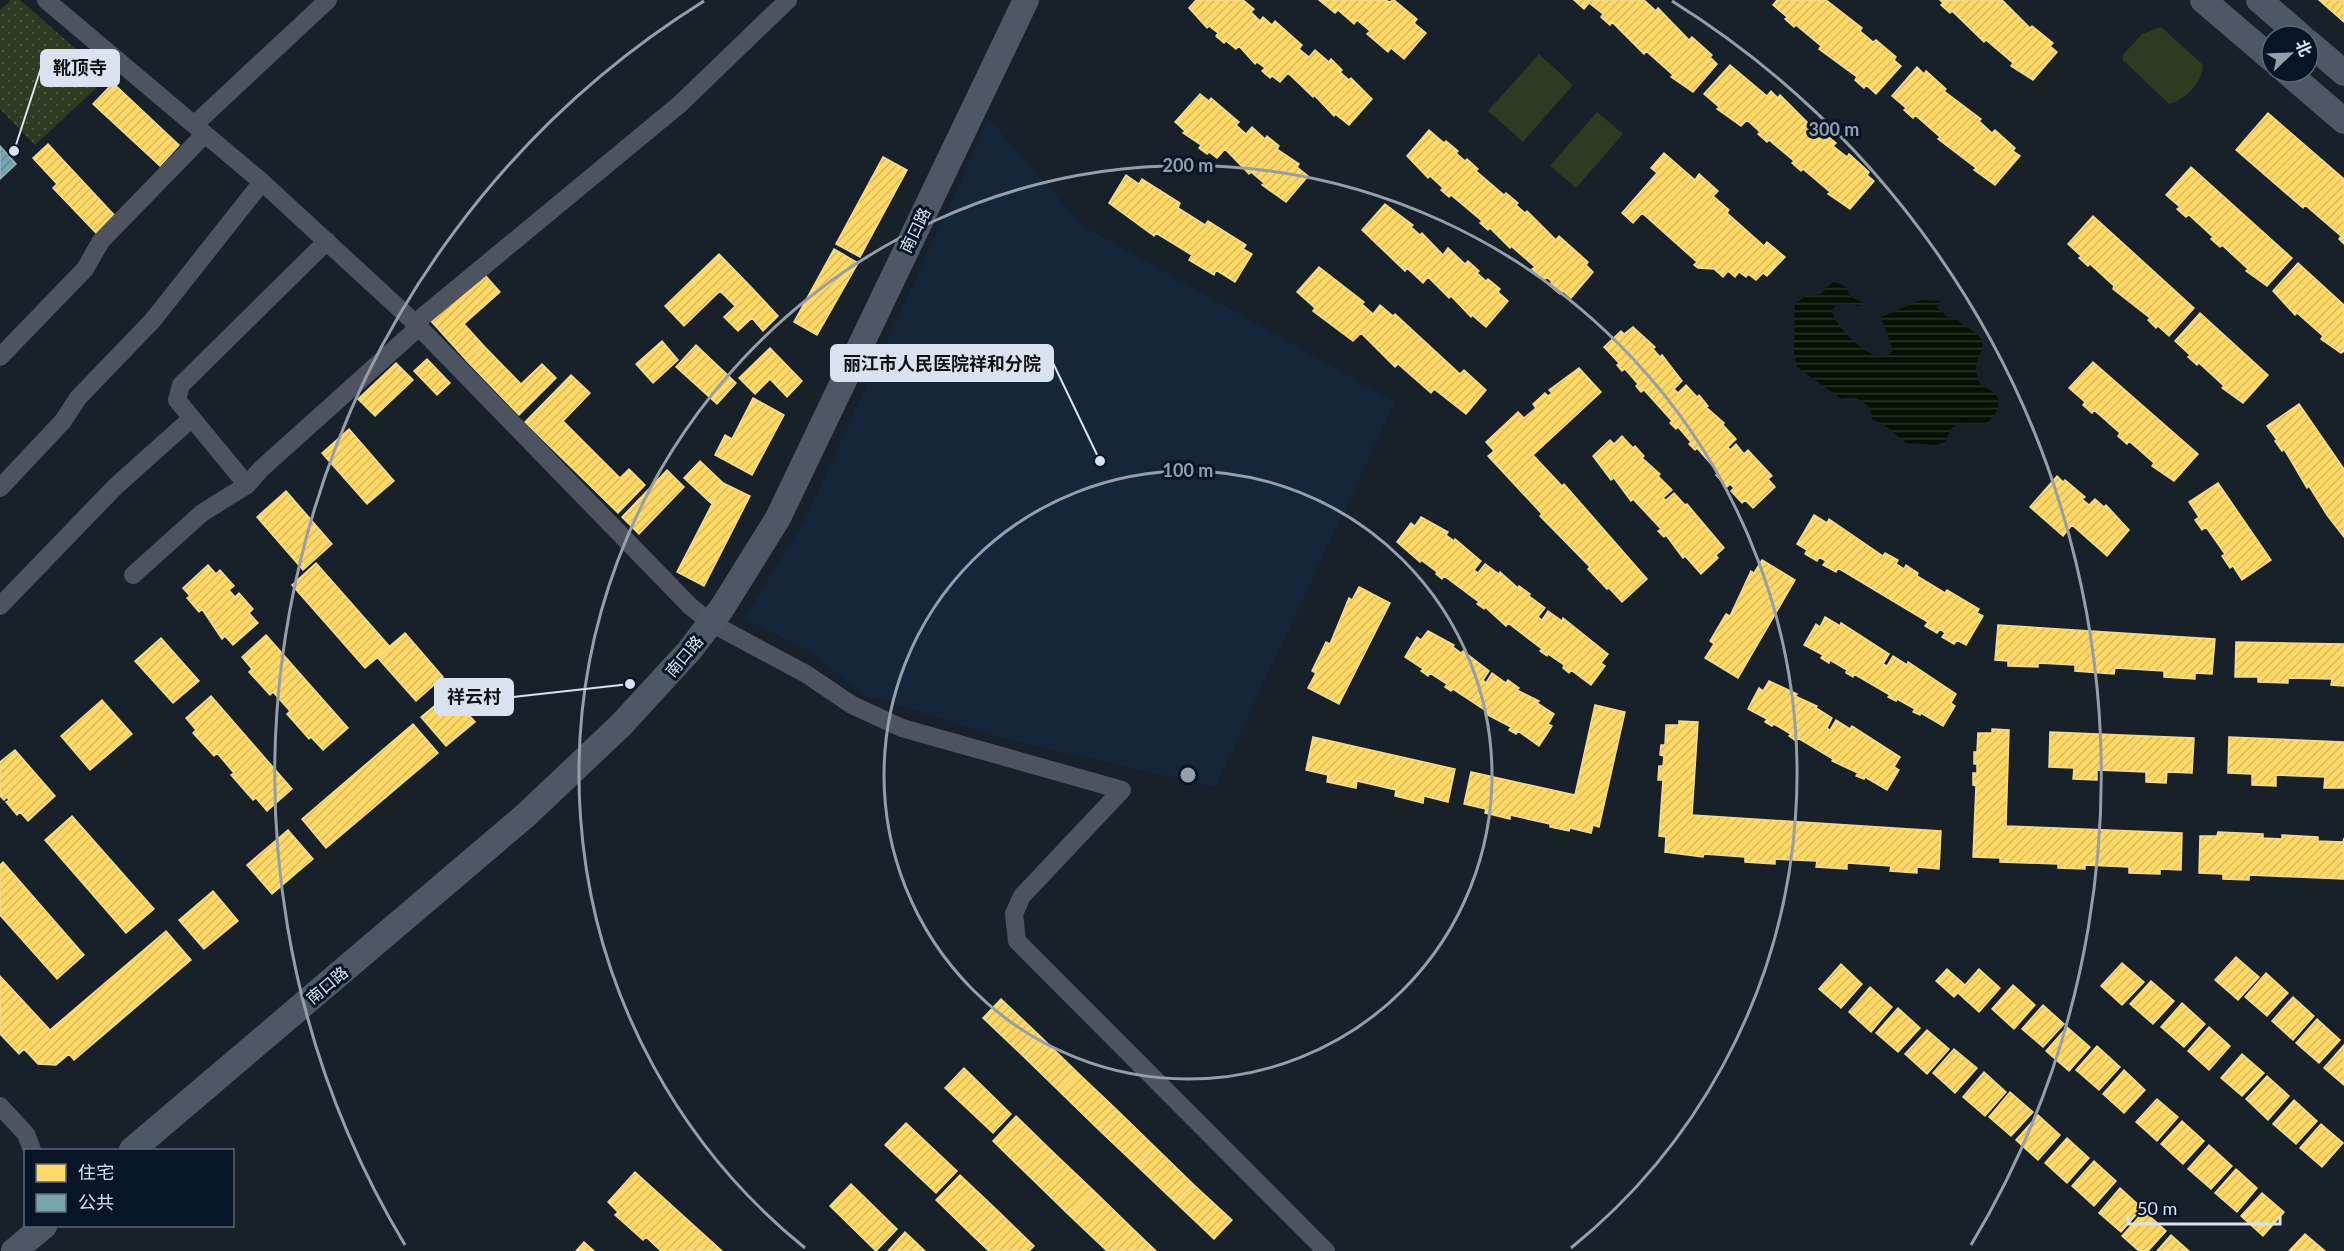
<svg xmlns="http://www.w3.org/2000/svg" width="2344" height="1251" font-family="Lato,'Noto Sans SC',sans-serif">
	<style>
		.built { fill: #15263b }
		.grass { fill: #2f3a20 }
		.park { fill: url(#park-dots) }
		.water { fill: url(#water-rules) }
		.homes { fill: url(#homes-hatch); stroke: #f4dc8f; stroke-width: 1.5 }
		.public { fill: url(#public-hatch); stroke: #94b7c2; stroke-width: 1.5 }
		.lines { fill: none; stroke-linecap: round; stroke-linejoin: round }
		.street { stroke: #4d545f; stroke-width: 18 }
		.secondary { stroke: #4e5864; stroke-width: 26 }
		.ring { fill: none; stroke: #959ea9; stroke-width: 3 }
		.labels { text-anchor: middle; stroke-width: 6; stroke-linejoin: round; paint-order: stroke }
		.street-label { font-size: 16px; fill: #d9e2ee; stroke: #081527 }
		.centre { fill: #959ea9; stroke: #081527; stroke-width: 3 }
		.ring-label { font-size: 18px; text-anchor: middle; font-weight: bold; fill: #959ea9; stroke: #081527; stroke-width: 6; stroke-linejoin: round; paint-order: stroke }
		.leader { fill: none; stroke: #d9e2ee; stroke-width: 2 }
		.callout-dot { fill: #d9e2ee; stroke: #081527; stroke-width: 2 }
		.callout { fill: #d9e2ee; stroke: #d9e2ee; stroke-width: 2 }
		.callout-label { font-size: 18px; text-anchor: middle; font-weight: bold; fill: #111 }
	</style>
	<defs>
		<pattern id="park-dots" width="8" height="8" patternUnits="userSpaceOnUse" patternTransform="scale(1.5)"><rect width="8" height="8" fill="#2f3a20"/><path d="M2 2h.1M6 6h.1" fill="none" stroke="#4d5641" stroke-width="1.8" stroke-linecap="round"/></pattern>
		<pattern id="water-rules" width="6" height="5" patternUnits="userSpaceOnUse" patternTransform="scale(1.5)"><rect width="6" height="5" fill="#081004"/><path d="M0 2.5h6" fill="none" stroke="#2b3229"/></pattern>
		<pattern id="homes-hatch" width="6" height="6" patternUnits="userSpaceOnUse" patternTransform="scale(1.5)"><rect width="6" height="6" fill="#ffd966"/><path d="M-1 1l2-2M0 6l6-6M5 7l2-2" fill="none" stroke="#d9bb60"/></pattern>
		<pattern id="public-hatch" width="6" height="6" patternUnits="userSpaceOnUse" patternTransform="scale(1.5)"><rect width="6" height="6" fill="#76a5af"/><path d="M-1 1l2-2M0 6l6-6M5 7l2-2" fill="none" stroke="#668890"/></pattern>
	</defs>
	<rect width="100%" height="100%" fill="#18202a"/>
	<!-- built -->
	<path class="built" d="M989 119 1083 226 1395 402 1215 787 1002 738 863 694 809 651 744 619 805 520Z"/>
	<!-- grass -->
	<path class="grass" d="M2161 27 2203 65C2202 82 2186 100 2169 104L2123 60V55L2142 34Z
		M1539 54 1573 85 1523 142 1488 111Z
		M1597 112 1623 134 1576 188 1550 166Z"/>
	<!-- park -->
	<path class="park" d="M11 0H20L108 77 35 145 0 109V10Z"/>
	<!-- water -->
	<path class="water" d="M1834 281 1846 287 1850 296 1864 303 1859 306 1837 303 1832 311C1832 323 1878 374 1893 350L1881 317 1921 300 1941 301 1937 307 1951 320 1955 317C1963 327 1970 327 1978 335 1989 347 1977 354 1976 367 1976 372 1978 377 1979 382 1984 388 1994 390 1997 397 2003 409 1990 424 1978 425 1972 426 1965 423 1959 423L1951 429 1945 442 1936 445 1906 443 1883 424 1872 419 1871 409C1860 399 1856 395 1841 399L1797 367 1794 354 1795 305 1804 297 1821 294Z"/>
	<!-- homes -->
	<path class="homes" d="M1196 0H1243L1254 9 1251 12 1260 21 1263 17 1272 25 1275 21 1302 45 1299 49 1309 57 1315 50 1329 62 1331 59 1342 70 1340 72 1349 80 1351 78 1372 99 1349 125 1335 114 1334 116 1314 95 1313 97 1288 73 1280 82 1272 76 1270 78 1262 71 1265 68 1257 62 1255 64 1239 46 1236 49 1226 41 1224 43 1216 36 1218 33 1209 26 1207 28 1189 8Z
		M1319 0H1386L1389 2 1394 0 1417 19 1414 23 1426 33 1404 59 1391 48 1388 52 1367 34 1370 31 1357 20 1354 24 1338 10 1335 13Z
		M1574 0H1644L1656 11 1658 8 1689 40 1692 37 1712 55 1710 57 1717 64 1693 92 1671 77 1673 75 1646 51 1644 54 1612 22 1610 25 1601 17 1603 14 1589 3 1584 9Z
		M1777 0H1826L1862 28 1860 31 1873 42 1876 40 1896 57 1894 60 1901 66 1876 94 1866 85 1864 88 1855 80 1857 77 1819 49 1821 46 1796 25 1794 27 1785 19 1787 17 1773 5Z
		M1940 0H2002L2030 28 2032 26 2053 43 2050 46 2057 52 2033 80 2011 66 2013 63 1986 40 1984 42 1952 11 1950 13 1941 5 1943 3Z
		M2319 0H2344V22Z
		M1730 65 1767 96 1771 91 1778 98 1780 95 1813 128 1815 125 1836 143 1833 146 1847 157 1849 154 1869 172 1867 175 1874 181 1850 209 1828 194 1830 192 1803 169 1801 171 1792 163 1794 161 1769 140 1767 142 1758 134 1760 132 1747 120 1741 126 1717 109 1719 107 1704 94Z
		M1917 67 1924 74 1926 71 1946 89 1944 91 1981 119 1979 121 1992 133 1995 130 2015 148 2013 151 2020 156 1995 185 1974 170 1976 168 1938 139 1940 137 1915 115 1913 118 1904 110 1906 108 1892 96Z
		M113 83 179 145 160 166 93 104Z
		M1200 94 1209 101 1211 98 1239 122 1236 125 1246 134 1252 127 1265 139 1267 136 1279 146 1277 149 1299 164 1297 167 1308 176 1286 202 1262 185 1264 183 1251 172 1249 174 1225 149 1217 158 1209 152 1207 154 1199 148 1201 145 1183 133 1185 131 1175 122Z
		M2268 113 2344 179V244L2339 239 2341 236 2305 205 2303 208 2236 150Z
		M1429 130 1444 143 1446 141 1458 151 1456 153 1465 161 1467 159 1478 169 1476 171 1504 195 1506 193 1518 203 1516 205 1525 213 1527 211 1556 240 1559 236 1588 262 1586 265 1593 272 1571 298 1563 291 1560 294 1549 285 1552 282 1547 277 1544 280 1532 269 1535 267 1511 246 1510 248 1490 228 1488 230 1480 223 1482 221 1451 195 1449 197 1441 190 1443 188 1430 176 1428 178 1407 156Z
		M48 144 116 217 97 234 53 188 57 184 33 158Z
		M1664 153 1695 180 1699 174 1718 191 1713 196 1729 210 1727 213 1764 246 1767 242 1785 257 1767 276 1763 273 1756 280 1748 274 1746 277 1739 272 1735 277 1728 271 1723 277 1714 269 1698 268 1694 265 1697 262 1642 213 1633 223 1622 213 1657 173 1651 168Z
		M883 157 907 170 860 257 836 244Z
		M2191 167 2292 258 2267 286 2246 271 2248 269 2222 245 2220 247 2211 239 2213 237 2189 215 2186 217 2177 209 2180 207 2166 195Z
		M1126 175 1139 184 1142 179 1180 203 1178 208 1205 225 1208 221 1246 245 1243 249 1252 254 1235 282 1216 270 1214 275 1189 260 1192 255 1156 233 1154 236 1109 203Z
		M1385 204 1413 225 1411 227 1420 235 1422 233 1443 255 1448 248 1465 264 1468 261 1479 271 1477 273 1486 281 1488 279 1500 289 1498 292 1508 301 1486 327 1472 315 1471 317 1451 296 1449 298 1428 277 1423 283 1407 268 1405 271 1362 230Z
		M2093 216 2194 308 2169 336 2158 326 2156 328 2148 320 2150 318 2113 289 2114 286 2090 264 2088 266 2079 258 2081 256 2068 244Z
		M834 249 858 263 817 335 794 322Z
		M719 254 753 289 735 306 720 291 684 326 665 306Z
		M2298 263 2344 305V351L2341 353 2321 339 2323 336 2297 313 2295 315 2273 291Z
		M1319 267 1364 302 1362 304 1373 314 1380 305 1393 316 1395 314 1460 374 1464 370 1486 390 1466 414 1434 389 1431 393 1398 364 1395 367 1361 333 1353 341 1313 311 1315 308 1297 292Z
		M484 274 500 292 464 324 483 345 466 360 431 321Z
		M753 289 778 316 763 331 752 318 738 331 724 317Z
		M2200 313 2268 375 2243 403 2222 388 2224 386 2199 363 2197 365 2188 357 2190 355 2175 341Z
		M1633 327 1655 347 1653 349 1660 357 1662 355 1682 381 1674 389 1678 393 1686 385 1697 397 1699 395 1708 406 1706 407 1724 423 1723 425 1736 439 1728 447 1730 450 1736 444 1744 454 1748 450 1772 476 1768 479 1775 487 1753 508 1745 500 1742 503 1731 491 1734 488 1730 484 1727 487 1716 475 1719 473 1697 448 1695 450 1689 444 1691 442 1678 427 1676 429 1670 423 1672 421 1644 390 1641 392 1636 386 1638 384 1625 369 1622 371 1617 365 1619 363 1604 347 1621 331 1624 334Z
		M662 341 678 360 653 383 636 364Z
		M483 345 521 384 542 364 556 378 519 415 466 360Z
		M696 345 736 383 717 404 676 367Z
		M770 348 802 381 787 397 770 379 755 394 739 378Z
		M427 359 450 383 437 395 414 371Z
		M2093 362 2198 454 2174 481 2152 466 2154 463 2129 441 2127 444 2118 436 2120 433 2094 410 2092 413 2083 405 2085 402 2069 388Z
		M396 363 413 380 375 416 358 399Z
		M1579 368 1601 392 1533 455 1562 486 1564 484 1647 579 1622 602 1609 588 1607 589 1588 569 1590 567 1540 516 1542 514 1488 456 1494 451 1486 442 1518 412 1524 418 1536 408 1533 404 1545 393 1548 396 1552 393 1549 390Z
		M571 375 590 393 563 421 620 478 629 469 645 485 618 513 525 422Z
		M753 398 784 415 752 475 715 455 725 435 732 439Z
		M2299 404 2344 469V537L2327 515 2309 486 2307 488 2284 449 2282 451 2275 441 2277 440 2267 426Z
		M349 429 394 481 367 504 322 453Z
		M1622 436 1633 448 1635 446 1644 456 1642 458 1660 474 1658 476 1672 490 1663 498 1666 500 1674 493 1685 505 1687 504 1724 548 1716 555 1718 558 1701 574 1685 556 1683 558 1666 535 1664 537 1658 531 1661 529 1633 499 1631 501 1614 478 1611 480 1593 456 1610 440 1614 444Z
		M700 461 723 483 712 504 684 478Z
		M667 470 684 487 639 534 622 517Z
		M2057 476 2063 482 2065 480 2085 497 2082 499 2089 505 2095 499 2104 507 2106 505 2129 530 2107 556 2072 525 2063 536 2030 507Z
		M723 483 750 496 704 586 677 572Z
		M2218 483 2271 560 2242 580 2233 566 2230 568 2222 556 2225 554 2206 527 2202 530 2195 520 2199 517 2189 502Z
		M286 491 332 544 303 570 257 517Z
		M1814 515 1827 523 1829 519 1883 556 1885 553 1898 560 1896 564 1904 569 1906 565 1918 573 1917 576 1945 593 1947 590 1979 609 1977 613 1983 616 1966 645 1957 640 1954 644 1942 637 1945 633 1940 629 1937 633 1925 626 1928 622 1838 568 1836 572 1823 565 1826 561 1819 557 1817 561 1805 554 1807 550 1797 544Z
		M1421 517 1448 532 1446 535 1454 541 1455 539 1481 561 1474 570 1478 573 1485 564 1499 574 1500 572 1518 588 1519 586 1530 594 1529 596 1545 608 1538 617 1542 620 1548 611 1562 621 1563 618 1608 654 1601 663 1605 666 1591 685 1571 670 1569 673 1563 668 1564 665 1548 654 1547 656 1540 651 1542 649 1508 623 1506 626 1485 607 1484 609 1477 604 1479 602 1444 576 1442 579 1436 574 1437 572 1421 560 1420 562 1397 542 1411 523 1415 526Z
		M1762 560 1795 580 1738 678 1705 658 1714 644 1710 641 1726 614 1730 616 1751 571 1754 573Z
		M316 563 390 647 365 668 292 585Z
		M208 565 216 574 220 570 234 586 229 590 235 597 239 593 253 609 249 613 258 623 233 645 225 636 222 639 202 609 199 612 187 598 190 596 183 588Z
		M1359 587 1390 603 1339 704 1308 688 1316 673 1312 671 1326 642 1330 644 1349 598 1352 600Z
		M1825 617 1840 626 1841 623 1889 654 1883 664 1887 666 1893 656 1907 665 1908 662 1956 694 1951 703 1955 706 1943 726 1921 713 1920 715 1913 712 1915 709 1897 699 1896 701 1888 697 1890 695 1854 674 1853 677 1846 673 1847 670 1830 660 1829 663 1821 658 1823 655 1804 645 1816 624 1820 627Z
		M1998 625 2215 639 2212 674 2195 673V679L2164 677V671L2115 668 2114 674 2075 671V665L2038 663V667L2008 666V661L1995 660Z
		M1428 631 1454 645 1453 647 1461 653 1463 651 1489 671 1483 680 1486 683 1492 673 1506 683 1508 680 1519 688 1517 690 1539 701 1537 703 1554 714 1548 724 1552 726 1539 746 1518 731 1516 734 1509 730 1511 727 1486 714 1488 712 1453 689 1451 691 1445 687 1447 684 1430 673 1428 676 1421 671 1423 669 1405 657 1417 637 1421 640Z
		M405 633 443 677 416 701 377 657Z
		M266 635 348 728 323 750 311 737 309 739 287 714 290 711 273 692 270 695 249 672 252 669 242 657Z
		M161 638 199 681 173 703 135 661Z
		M2236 642 2344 644V686L2331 685 2332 679 2288 678V683L2258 682V677H2235Z
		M1769 681 1797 694 1795 696 1817 706 1816 708 1832 718 1827 728 1830 730 1836 720 1850 729 1852 726 1900 757 1894 767 1899 770 1887 790 1865 777 1864 779 1856 776 1858 773 1832 761 1833 759 1798 738 1796 741 1789 736 1791 734 1774 724 1772 726 1765 722 1767 719 1748 709 1759 688 1763 691Z
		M450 693 475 722 446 746 421 717Z
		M211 696 292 789 267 811 256 798 253 800 231 775 234 773 217 753 214 756 193 733 196 730 186 718Z
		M102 700 132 734 90 770 61 736Z
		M1595 705 1625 712 1599 827 1593 825 1591 833 1570 828 1569 831 1550 827V824L1510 815V819L1485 813 1486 809 1464 804 1471 772 1575 795Z
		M1679 721 1698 722 1692 815 1941 831 1939 869 1917 867V873L1890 871 1891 866 1847 863V869L1816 867 1817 861 1775 859V864L1745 862V857L1704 854 1703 857 1665 852 1666 837 1659 836 1663 780H1658L1659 766H1663L1664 756 1660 755 1661 745H1665L1666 725H1679Z
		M413 724 438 753 326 848 302 819Z
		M1992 729 2009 730 2006 826 2182 833 2181 870 2160 869V874L2129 873V867L2085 865V869L2058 868V864L2000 862V858L1973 857 1976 786 1973 785V773H1977V764H1974V752H1977L1978 733H1992Z
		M2050 732 2194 738 2192 773 2167 772 2166 783 2146 782V772L2097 770V780L2073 779 2074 768 2049 767Z
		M1313 737 1455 769 1448 802 1424 796 1423 803 1395 796 1396 790 1357 781 1356 788 1327 782 1328 775 1306 770Z
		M2229 737 2344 742V788H2324L2325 777 2276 775V786L2252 785V774L2228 773Z
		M15 750 55 796 28 821 20 812 17 815 6 802 9 800 7 797 4 800 0 796V762Z
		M72 816 154 909 126 933 45 840Z
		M288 830 313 859 272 894 247 865Z
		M2218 832 2263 834V838L2282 839V835L2318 837V841L2343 842 2344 838V879L2249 875V880L2223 879V874L2199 873 2200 836H2217Z
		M3 862 84 955 57 979 0 915V865Z
		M213 891 238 921 204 949 179 920Z
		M166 931 191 960 74 1060 69 1054 56 1065 38 1064 24 1049 19 1054 0 1034V976L50 1030Z
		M2236 957 2259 977 2238 1000 2215 980Z
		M2122 963 2144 982 2122 1005 2101 986Z
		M1841 964 1862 984 1841 1008 1819 989Z
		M1947 969 1965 985 1954 997 1936 981Z
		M1979 969 2000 988 1979 1012 1958 993Z
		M2266 973 2288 993 2267 1016 2245 997Z
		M2151 981 2174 1001 2153 1024 2130 1004Z
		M2013 985 2035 1005 2014 1029 1992 1009Z
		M1870 987 1892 1007 1871 1032 1849 1012Z
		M2293 997 2314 1016 2293 1040 2272 1021Z
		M1001 999 1040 1036 1022 1055 983 1018Z
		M2182 1003 2205 1024 2184 1047 2161 1027Z
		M2043 1005 2064 1024 2043 1047 2022 1029Z
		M1898 1008 1920 1028 1898 1052 1876 1033Z
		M2317 1019 2340 1040 2319 1063 2296 1043Z
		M2067 1027 2090 1047 2069 1071 2046 1051Z
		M2209 1027 2230 1046 2209 1070 2188 1051Z
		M1927 1030 1949 1049 1927 1074 1905 1054Z
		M1040 1036 1078 1073 1060 1092 1022 1055Z
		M2344 1045V1085L2324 1068Z
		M2097 1046 2120 1067 2099 1090 2076 1070Z
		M1954 1049 1977 1068 1955 1093 1933 1073Z
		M2242 1054 2264 1073 2242 1096 2221 1078Z
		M964 1068 1011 1114 993 1133 945 1088Z
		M2124 1070 2145 1090 2124 1113 2103 1094Z
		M1984 1072 2006 1092 1985 1116 1963 1097Z
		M1078 1073 1117 1110 1098 1129 1060 1092Z
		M2267 1076 2289 1096 2268 1120 2246 1099Z
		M2010 1092 2033 1112 2011 1136 1989 1117Z
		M2157 1099 2178 1117 2157 1141 2136 1122Z
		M2294 1100 2317 1121 2296 1144 2273 1124Z
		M1117 1110 1155 1147 1137 1166 1098 1129Z
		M2038 1115 2060 1135 2038 1160 2016 1140Z
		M1016 1116 1055 1154 1031 1178 993 1141Z
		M2182 1121 2204 1141 2183 1164 2161 1144Z
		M906 1123 957 1171 936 1193 885 1145Z
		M2321 1124 2343 1143 2322 1167 2300 1148Z
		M2067 1138 2089 1158 2067 1183 2045 1163Z
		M2209 1145 2232 1166 2211 1189 2188 1169Z
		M1155 1147 1193 1184 1175 1202 1137 1166Z
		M1055 1154 1094 1191 1070 1216 1031 1178Z
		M2094 1161 2116 1181 2094 1206 2072 1186Z
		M2236 1169 2257 1188 2237 1212 2215 1193Z
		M635 1172 722 1251H661L646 1237 643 1240 615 1215 618 1212 608 1202Z
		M960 1175 997 1210 973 1236 936 1200Z
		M851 1184 897 1229 876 1251 830 1206Z
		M1193 1184 1232 1220 1214 1239 1175 1202Z
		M2120 1188 2142 1208 2121 1232 2099 1213Z
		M1094 1191 1132 1228 1110 1251H1107L1070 1216Z
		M2262 1193 2284 1212 2263 1236 2241 1216Z
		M997 1210 1034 1246 1029 1251H989L973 1236Z
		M2144 1211 2166 1231 2148 1251H2139L2122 1236Z
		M1132 1228 1156 1251H1110Z
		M905 1232 925 1251H888Z
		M2305 1234 2325 1251H2289Z
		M2171 1235 2189 1251H2157Z
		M584 1242 594 1251H576Z"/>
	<!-- public -->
	<path class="public" d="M0 146 16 164 0 179Z"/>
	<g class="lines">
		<!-- street -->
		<path class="street" d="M46 0 262 182 415 323 690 606 711 623 806 674 852 705 902 728 1122 790 1022 896 1014 914 1017 941 1326 1251
			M194 125 328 0
			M415 323 680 104 788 0
			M0 357 85 269 101 241 205 134
			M247 485 177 400 181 385 327 241
			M0 488 63 421 78 398 153 320 262 182
			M133 575 202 513 247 485 261 469 419 327
			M0 606 116 486 192 418
			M0 1106 26 1134 32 1150"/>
		<!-- secondary -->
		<path class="secondary" d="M2203 0 2272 59
			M2259 0 2301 36
			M2308 42 2344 73
			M2287 72 2344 121
			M132 1150 526 815 621 725 689 651 722 608 778 518 1026 0
			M14 1251 44 1226"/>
	</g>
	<!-- distance rings -->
	<g class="ring">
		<circle cx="1188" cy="775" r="304"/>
		<path d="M805 1248A609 609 0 1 1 1571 1248"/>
		<path d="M405 1245A913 913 0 0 1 704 1M1672 1A913 913 0 0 1 1971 1245"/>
	</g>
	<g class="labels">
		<!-- street labels -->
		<g class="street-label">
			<text transform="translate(915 230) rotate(-64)" y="6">南口路</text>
			<text transform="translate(684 656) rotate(-50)" y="6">南口路</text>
			<text transform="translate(327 985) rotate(-40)" y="6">南口路</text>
		</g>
	</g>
	<circle cx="1188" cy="775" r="9" class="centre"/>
	<g class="ring-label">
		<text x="1834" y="136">300 m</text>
		<text x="1188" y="172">200 m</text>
		<text x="1188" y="477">100 m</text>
	</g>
	<!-- callouts -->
	<path class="leader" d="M14 151L41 68M1100 461L1053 363M630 684L513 697"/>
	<g class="callout-dot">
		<circle cx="14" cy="151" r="6"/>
		<circle cx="1100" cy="461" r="6"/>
		<circle cx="630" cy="684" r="6"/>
	</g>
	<g class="callout">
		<rect x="41" y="50" width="78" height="36" rx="6"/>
		<rect x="831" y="345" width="222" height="36" rx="6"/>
		<rect x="435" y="679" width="78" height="36" rx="6"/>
	</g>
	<g class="callout-label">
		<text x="80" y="74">靴顶寺</text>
		<text x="942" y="370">丽江市人民医院祥和分院</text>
		<text x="474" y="703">祥云村</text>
	</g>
	<!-- legend -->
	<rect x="24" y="1149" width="210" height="78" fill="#081527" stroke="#5c6777" stroke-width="1.5"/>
	<rect x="36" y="1164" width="30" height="18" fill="#ffd966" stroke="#5c6777" stroke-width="1.5"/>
	<text x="78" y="1179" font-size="18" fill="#d9e2ee">住宅</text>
	<rect x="36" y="1194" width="30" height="18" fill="#76a5af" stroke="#5c6777" stroke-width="1.5"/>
	<text x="78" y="1209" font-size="18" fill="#d9e2ee">公共</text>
	<!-- north arrow -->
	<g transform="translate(2290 54) rotate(67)"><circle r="28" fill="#081527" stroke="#5c6777" stroke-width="1.5"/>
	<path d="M0-4.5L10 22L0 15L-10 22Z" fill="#959ea9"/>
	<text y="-9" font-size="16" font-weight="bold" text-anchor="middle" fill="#d9e2ee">北</text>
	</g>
	<!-- scale -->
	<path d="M2128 1215v9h152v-9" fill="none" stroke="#d9e2ee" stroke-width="3"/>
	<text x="2137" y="1215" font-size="18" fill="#d9e2ee" stroke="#081527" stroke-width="4.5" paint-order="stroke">50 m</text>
</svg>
